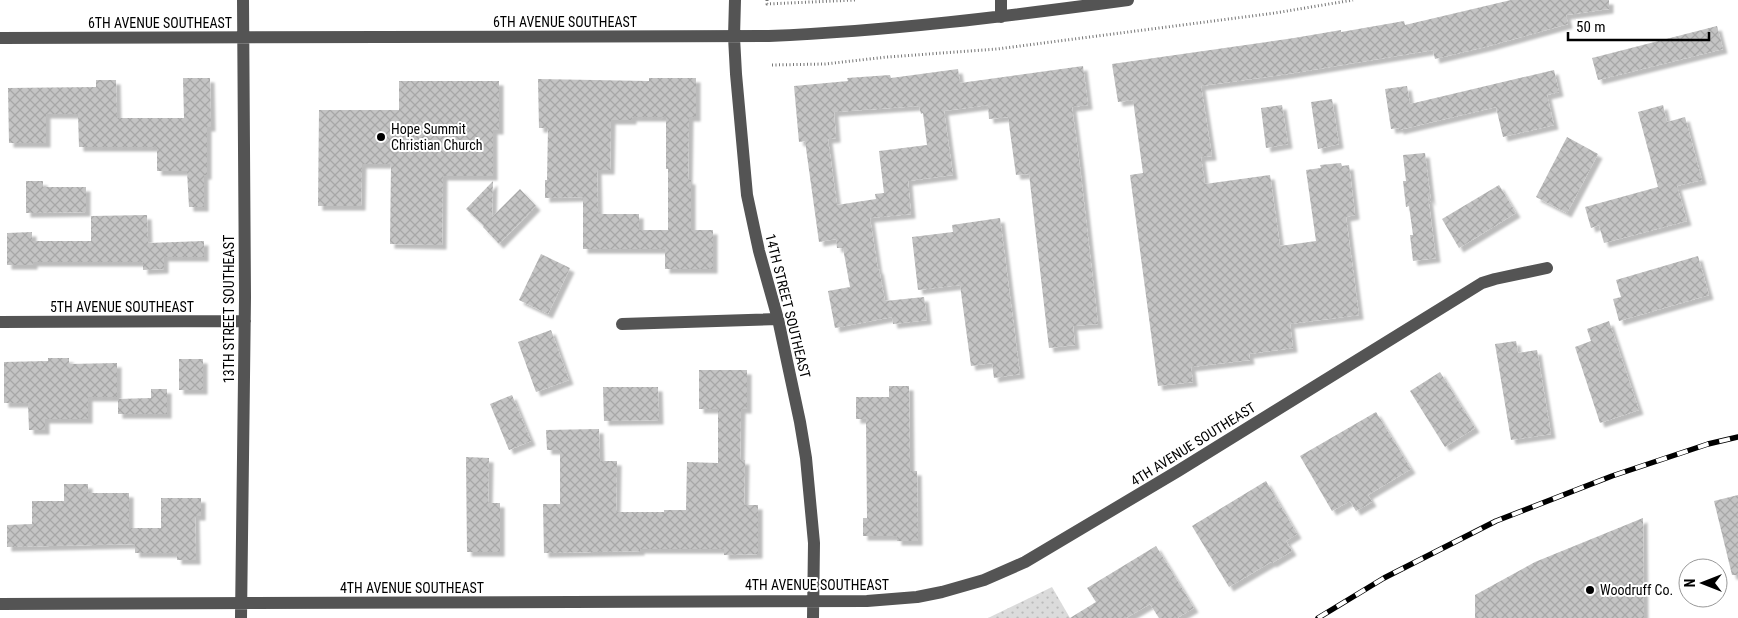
<svg xmlns="http://www.w3.org/2000/svg" width="1738" height="618" font-family="'Roboto Condensed',sans-serif">
	<style>
		.park { fill: url(#park-dots) }
		.building { fill: url(#building-cross-hatch); fill-rule: evenodd; filter: url(#shadow) }
		.lines { fill: none; stroke-linecap: round; stroke-linejoin: round }
		.path { stroke: #767676; stroke-width: 3; stroke-dasharray: 1 2.5; stroke-linecap: butt }
		.minor { stroke: #545454; stroke-width: 12 }
		.rail-casing { stroke: #000; stroke-width: 5.5 }
		.rail { stroke: #fff; stroke-width: 4; stroke-dasharray: 11; stroke-linecap: butt }
		.poi-dot { fill: #000; stroke: #fff; stroke-width: 2 }
		.labels { text-anchor: middle; stroke-width: 4; stroke-linejoin: round; paint-order: stroke }
		.street-label { font-size: 14px; fill: #000; stroke: #fff }
		.poi-label { font-size: 14px; fill: #000; stroke: #fff; text-anchor: start }
	</style>
	<defs>
		<pattern id="park-dots" width="8" height="8" patternUnits="userSpaceOnUse" patternTransform="scale(1.25)"><rect width="8" height="8" fill="#dbdbdb"/><path d="M2 2h.1M6 6h.1" fill="none" stroke="#bababa" stroke-width="1.8" stroke-linecap="round"/></pattern>
		<pattern id="building-cross-hatch" width="8" height="8" patternUnits="userSpaceOnUse" patternTransform="scale(1.25)"><rect width="8" height="8" fill="#c4c4c4"/><path d="M0 0l8 8M0 8l8-8" fill="none" stroke="#a7a7a7"/></pattern>
		<filter id="shadow"><feDropShadow dx="4.5" dy="4.5" stdDeviation="1" flood-color="#0004"/></filter>
	</defs>
	<rect width="100%" height="100%" fill="#fff"/>
	<!-- park -->
	<path class="park" d="M1052 587 1070 618H988Z"/>
	<!-- building -->
	<path class="building" d="M1511 0H1609V9L1566 15 1568 24 1489 46 1435 59 1433 50 1288 74 1201 86 1212 156 1201 157 1205 184 1270 175 1280 246 1316 241 1306 170 1321 168 1320 165 1341 163 1342 166 1349 165 1355 215 1346 217 1359 315 1290 324 1293 348 1249 354 1250 360 1191 367 1193 382 1158 386 1130 175 1143 173 1133 100 1118 102 1112 64 1294 38 1341 30V32L1404 21 1405 25Z
		M1717 26 1723 49 1598 80 1592 58Z
		M1083 66 1088 105 1072 107 1080 167 1098 324 1073 326 1075 345 1049 348 1029 174 1016 175 1008 117 989 119 988 105 944 111 953 175 908 181 911 214 870 218 878 270 879 269 885 301 924 297 927 320 893 324 892 317 835 328 828 291 850 287 843 248H837L836 239 819 242 805 141 799 142 794 86 848 81 847 78 890 75 891 78 958 69 960 83ZM919 106 921 114 923 113 927 145 879 151 884 193 875 194 876 199 837 205 828 139 836 138 834 112Z
		M1554 70 1559 92 1547 95 1554 125 1503 137 1496 107 1399 130V128L1391 129 1385 89 1407 86 1410 104Z
		M183 78H210L211 127H207V175H204V207H189L187 171H157V147H79L78 114H46V143H9L8 88 96 87V80H116L117 118H184Z
		M649 78H696V117H689L688 180H691V230H713V269H665V249H583V197L545 198V180H547L548 128H539L538 79 649 81ZM632 117H666V169H668V230H639V214H598L597 170H610L611 120H632Z
		M399 81H499V130H493V176H443L442 245 390 244 391 164H362L361 206H318L319 110H399Z
		M1332 99 1339 144 1318 149 1311 102Z
		M1282 105 1288 144 1266 148 1261 108Z
		M1663 105 1667 122 1685 117 1702 180 1677 186 1687 221 1604 243 1599 225 1591 228 1585 207 1658 187 1638 112Z
		M1567 137 1598 154 1567 213 1536 197Z
		M1425 153 1431 202 1428 196 1436 258 1413 261 1410 235H1413L1409 206 1406 207 1403 181H1406L1403 155Z
		M26 181H43V187H86V212L26 213Z
		M493 181 492 217 520 189 536 206 499 244 483 227 484 226 466 209Z
		M1499 185 1516 213 1459 248 1442 219Z
		M147 215 148 243 204 241V257H164V269L143 270V262H33V265H7V233L32 232V241H91V216Z
		M1000 218 1020 374 994 378 992 363 971 366 960 285 918 290 912 237 953 232 952 225Z
		M541 254 570 268 548 314 519 300Z
		M1698 256 1709 295 1619 321 1613 299 1621 297 1616 280Z
		M1609 321 1639 410 1600 423 1575 347 1591 341 1587 329Z
		M551 330 569 380 536 392 518 342Z
		M1516 341 1518 353 1537 350 1551 434 1511 440 1495 344Z
		M48 358H69V364L117 363V397H88V419H45V430H29L28 403H4V362L48 361Z
		M179 359H203V390H179Z
		M699 370H747V409H741L740 460H745L744 505H758V554L724 555V549H640V551L544 553 543 504H560V450H547L546 430 599 429 600 461H617L616 512H664V510H686L687 462 718 463V409H699Z
		M1440 372 1475 428 1445 447 1410 391Z
		M889 386H909L910 471H917L918 541H897V536H863V518H867L866 419H856V397H889Z
		M603 387H658L659 420 604 421Z
		M151 389H167V414H118V399L151 398Z
		M512 395 531 441 509 450 490 404Z
		M1376 412 1411 469 1368 495 1372 502 1356 511 1350 501 1332 511 1300 456Z
		M466 457 489 458 488 503H500V552H467Z
		M1266 481 1297 534 1286 541 1292 551 1272 563 1271 562 1229 587 1192 526Z
		M64 484H88V493H129V528H161V498H201V516H195L196 560H177V553H135V544L7 547V525L32 524V501H64Z
		M1738 495V575H1732L1714 501Z
		M1643 518 1644 618H1475V595L1535 562Z
		M1156 546 1194 608 1177 618H1159L1150 604 1126 618H1070L1096 602 1087 588Z"/>
	<g class="lines">
		<!-- path -->
		<path class="path" d="M767 0V4L855 0
			M772 65 825 64 887 57 997 49 1275 13 1353 0"/>
		<!-- minor -->
		<path class="minor" d="M735 0 734 37 736 74 747 195 759 251 778 319 800 422 806 458 814 543 813 618
			M1001 0V17
			M0 38 769 36C890 31 1009 16 1128 0
			M0 322 245 321
			M622 324 778 319
			M0 604 867 601 917 597 942 592 984 580 1025 562 1178 471 1482 283 1495 279 1547 268
			M241 618 245 297 243 0"/>
		<!-- rail casing -->
		<g class="rail-casing">
			<path id="rail" d="M1318 618 1384 578 1496 521 1612 476 1708 444 1738 437"/>
		</g>
		<!-- rail -->
		<use href="#rail" class="rail"/>
	</g>
	<!-- markers -->
	<g class="poi-dot">
		<circle cx="381" cy="137" r="5"/>
		<circle cx="1590" cy="590" r="5"/>
	</g>
	<g class="labels">
		<!-- street labels -->
		<g class="street-label">
			<text x="565" y="27">6TH AVENUE SOUTHEAST</text>
			<text x="160" y="28">6TH AVENUE SOUTHEAST</text>
			<text transform="translate(788 306) rotate(76)" y="5">14TH STREET SOUTHEAST</text>
			<text x="122" y="312">5TH AVENUE SOUTHEAST</text>
			<text transform="translate(229 309) rotate(-90)" y="5">13TH STREET SOUTHEAST</text>
			<text transform="translate(1193 444) rotate(-32)" y="5">4TH AVENUE SOUTHEAST</text>
			<text x="817" y="590">4TH AVENUE SOUTHEAST</text>
			<text x="412" y="593">4TH AVENUE SOUTHEAST</text>
		</g>
		<!-- poi labels -->
		<g class="poi-label">
			<text x="391" y="134">Hope Summit<tspan x="391" dy="16">Christian Church</tspan></text>
			<text x="1600" y="595">Woodruff Co.</text>
		</g>
	</g>
	<!-- north arrow -->
	<g transform="translate(1703 583) rotate(270)"><circle r="24" fill="#ffffff" stroke="#999999"/>
	<path d="M0-4L9 19L0 12L-9 19Z" fill="#000000"/>
	<text y="-8" font-size="14" font-weight="bold" text-anchor="middle" fill="#000000">N</text>
	</g>
	<!-- scale -->
	<path d="M1568 32v8h141v-8" fill="none" stroke="#000000" stroke-width="2.5"/>
	<text x="1576" y="32" font-size="15" fill="#000000" stroke="#ffffff" stroke-width="4" paint-order="stroke">50 m</text>
</svg>
